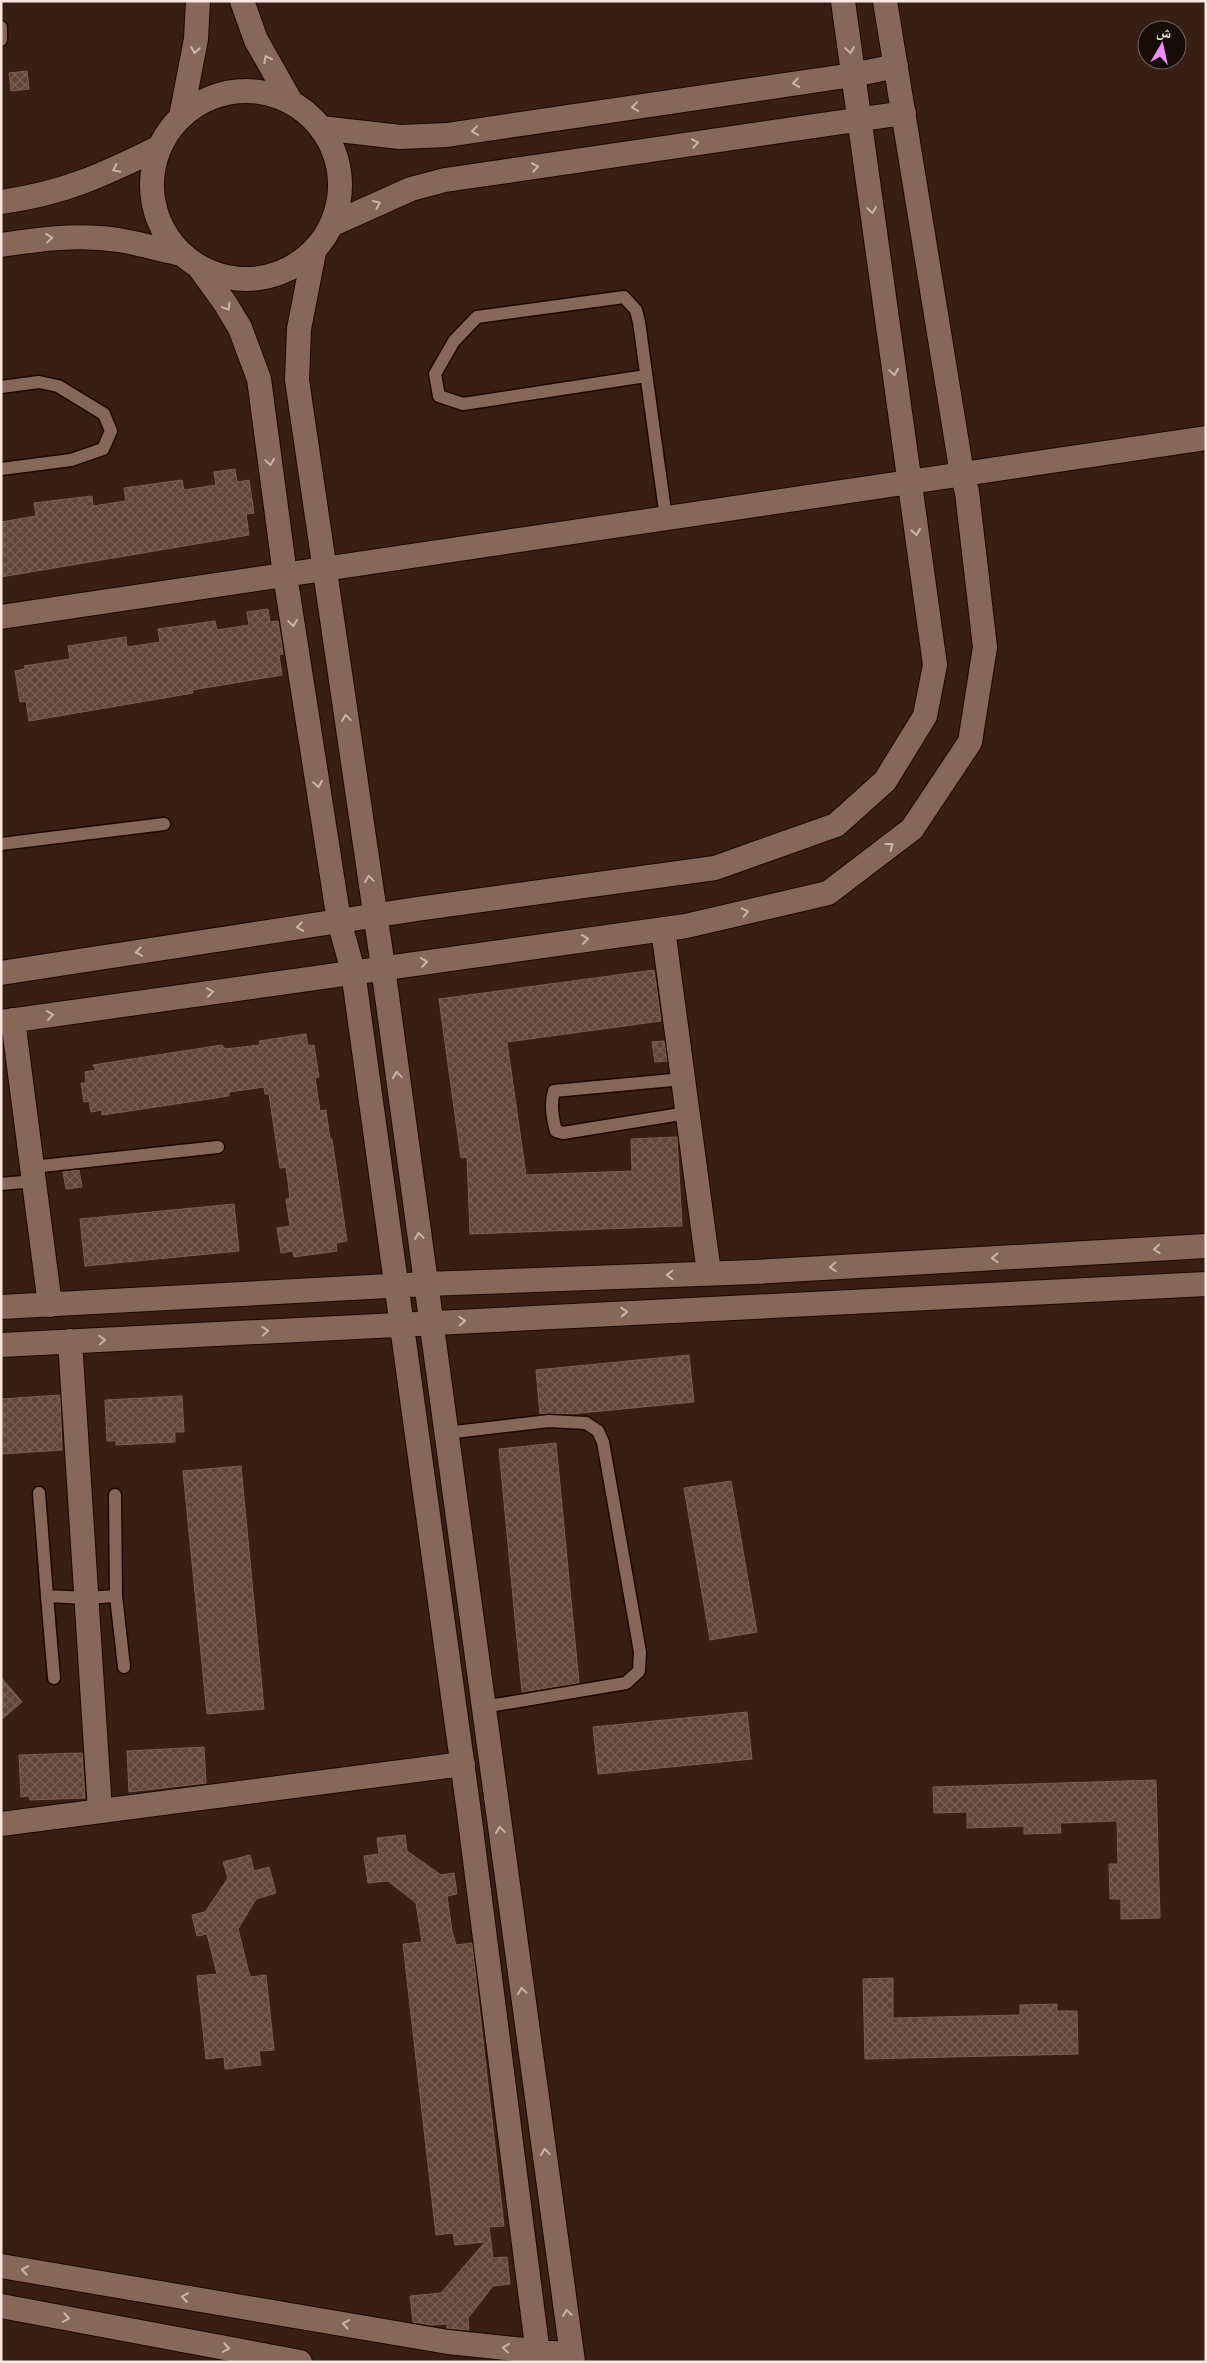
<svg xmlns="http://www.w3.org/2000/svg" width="1207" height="2363" font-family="Bitter,'Noto Naskh Arabic',serif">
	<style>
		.building { fill: url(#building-cross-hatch); stroke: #7c5d51 }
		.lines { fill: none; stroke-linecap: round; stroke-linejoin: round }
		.lane-casing { stroke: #1f0701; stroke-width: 15 }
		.street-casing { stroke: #1f0701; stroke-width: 26 }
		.lane { stroke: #86675a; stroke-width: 12 }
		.street { stroke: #86675a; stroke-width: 24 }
		.oneway { stroke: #ccb4aa }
	</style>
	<defs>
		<pattern id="building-cross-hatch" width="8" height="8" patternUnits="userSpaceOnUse" patternTransform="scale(1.25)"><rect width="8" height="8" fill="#624539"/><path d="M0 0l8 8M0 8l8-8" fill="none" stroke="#796055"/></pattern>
	</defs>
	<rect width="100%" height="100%" fill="#381f14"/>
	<!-- building -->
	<path class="building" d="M27 71 29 89 11 91 9 73Z
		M235 469 237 482 249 480 254 513 246 514 249 535 1 577V522L36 516 34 503 92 496 93 506 126 501 124 488 182 480 184 490 216 485 214 472Z
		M268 609 270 622 278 621 283 654 279 655 282 675 192 690 193 693 29 721 26 701 20 702 15 671 25 669 24 666 70 659 68 646 126 637 127 647 160 642 158 629 215 621 217 630 249 625 247 612Z
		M654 970 661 1021 507 1042 526 1175 632 1171 631 1139 677 1137 682 1226 470 1234 467 1157 461 1158 439 999Z
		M306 1034 308 1046 314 1045 319 1077 315 1078 320 1111 326 1110 330 1139H332L347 1241 336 1243 337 1251 294 1257 293 1251 281 1253 277 1228 290 1226 286 1199 290 1198 286 1167 280 1168 269 1094H265L264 1087 229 1092V1096L102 1115V1110L91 1112 89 1101 84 1102 81 1083H86L85 1072 96 1070 93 1065 222 1045 225 1049 260 1045 259 1041Z
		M664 1041 667 1061 655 1062 652 1042Z
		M79 1170 82 1187 66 1189 63 1172Z
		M234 1204 239 1251 85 1266 80 1219Z
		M689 1355 694 1402 570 1414H540L536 1370Z
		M60 1395 62 1450 1 1454V1399Z
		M182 1396 184 1432H175V1442L116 1445V1441H107L105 1400Z
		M556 1443 579 1683 522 1692 499 1449Z
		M241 1466 264 1709 207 1714 183 1471Z
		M731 1481 757 1632 710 1640 684 1488Z
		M1 1677 22 1702 1 1720Z
		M747 1712 752 1759 598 1774 593 1727Z
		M204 1747 206 1783 129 1792 127 1751Z
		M82 1753 85 1798 30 1800 29 1796 21 1797 19 1755Z
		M1156 1780 1160 1918 1121 1919V1899H1110L1109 1864H1118L1117 1821 1060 1823 1061 1833 1024 1834V1826L967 1828V1812L934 1813 933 1787Z
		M405 1835 407 1851 441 1875 454 1873 457 1894 447 1896 452 1931 456 1945 472 1943 504 2226 489 2227 493 2258 507 2257 510 2284 493 2286 468 2318 469 2330 447 2328V2324L432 2325 413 2322 410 2296 441 2293 485 2242 455 2245 453 2233 436 2235 403 1944 422 1942 416 1903 388 1881 368 1883 364 1856 379 1854 377 1838Z
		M250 1855 254 1871 269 1867 276 1893 256 1899 238 1929 250 1977 266 1975 274 2050 259 2051 261 2065 225 2069 224 2057 206 2059 197 1976 217 1974 207 1934 197 1936 192 1915 205 1912 228 1878 223 1862Z
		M893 1978V2018L1020 2015V2005L1057 2004V2011H1077L1078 2054 865 2059 863 1979Z"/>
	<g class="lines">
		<!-- lane casing -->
		<g class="lane-casing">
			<path id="lane" d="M1 27V40
				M646 376 463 404 439 396 435 374 454 341 477 317 624 297 636 310 639 322 666 518
				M1 387 39 382 58 386 104 414 111 431 103 449 71 460 1 469
				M1 844 164 824
				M683 1079 554 1091C550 1104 552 1117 556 1131L563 1133 687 1113
				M32 1167 218 1147
				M1 1184 34 1181
				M446 1433 549 1421 586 1423 598 1431 603 1442 640 1652 639 1671 626 1683 483 1707
				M39 1493 47 1596 86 1598 116 1596 124 1667
				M115 1495 116 1596
				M47 1596 54 1678"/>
		</g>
		<!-- street casing -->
		<g class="street-casing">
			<path id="street" d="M242 1 256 40 291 102
				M152 185a94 94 0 1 1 188 0a94 94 0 1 1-188 0Z
				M181 117 196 39 198 1
				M321 128 400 137 447 135 853 75 896 66
				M1 202C65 193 103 175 160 147
				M333 224 411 189 445 180 904 113
				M1 245C40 239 78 234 118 240 139 243 161 250 182 254
				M314 252 299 329 297 380 383 967 573 2362
				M199 267 225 303 240 328 259 379 285 575 339 921 353 971 468 1805 539 2362
				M1 617 1206 438
				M663 929 709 1273
				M1 973 417 909 715 868 836 825 885 781 925 716 935 665 843 1
				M13 1020 50 1305
				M1 1022 686 926 828 893 912 829 970 742 985 647 967 492 962 474 885 1
				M1 1307 425 1284 754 1272 1206 1246
				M70 1341 100 1811
				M1 1345 1206 1284
				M1 1824 463 1764
				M1 2266 448 2342 572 2355
				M1 2306 300 2362"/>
		</g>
		<!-- lane -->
		<use href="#lane" class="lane"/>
		<!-- street -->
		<use href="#street" class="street"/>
	</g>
	<!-- one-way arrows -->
	<defs><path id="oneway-chevron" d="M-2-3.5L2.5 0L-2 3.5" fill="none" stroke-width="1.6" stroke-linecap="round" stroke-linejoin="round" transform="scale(1.25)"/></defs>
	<g class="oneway">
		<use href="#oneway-chevron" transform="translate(195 50) rotate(99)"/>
		<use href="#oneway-chevron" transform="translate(850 50) rotate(82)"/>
		<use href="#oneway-chevron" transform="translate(267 59) rotate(-119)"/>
		<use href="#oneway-chevron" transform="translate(796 83) rotate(172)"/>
		<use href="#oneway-chevron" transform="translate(635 107) rotate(172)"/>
		<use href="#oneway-chevron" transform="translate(475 131) rotate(172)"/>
		<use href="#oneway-chevron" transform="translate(695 143) rotate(-8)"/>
		<use href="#oneway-chevron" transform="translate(535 167) rotate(-8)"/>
		<use href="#oneway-chevron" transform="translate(116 169) rotate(154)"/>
		<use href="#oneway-chevron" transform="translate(377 204) rotate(-24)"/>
		<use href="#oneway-chevron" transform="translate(872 210) rotate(82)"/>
		<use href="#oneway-chevron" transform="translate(49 238) rotate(-6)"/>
		<use href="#oneway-chevron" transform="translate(227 307) rotate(59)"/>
		<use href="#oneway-chevron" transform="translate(894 372) rotate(82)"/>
		<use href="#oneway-chevron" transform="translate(270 462) rotate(82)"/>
		<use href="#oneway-chevron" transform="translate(916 532) rotate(81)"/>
		<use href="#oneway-chevron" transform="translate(293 623) rotate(81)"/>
		<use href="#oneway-chevron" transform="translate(346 718) rotate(-98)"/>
		<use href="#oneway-chevron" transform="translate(318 784) rotate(81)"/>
		<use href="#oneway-chevron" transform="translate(890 846) rotate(-37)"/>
		<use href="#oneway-chevron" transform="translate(369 879) rotate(-98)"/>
		<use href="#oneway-chevron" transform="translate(745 912) rotate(-13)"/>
		<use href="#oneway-chevron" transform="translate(300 927) rotate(171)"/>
		<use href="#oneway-chevron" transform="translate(585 939) rotate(-8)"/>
		<use href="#oneway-chevron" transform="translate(139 952) rotate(171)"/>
		<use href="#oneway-chevron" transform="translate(424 962) rotate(-8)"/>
		<use href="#oneway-chevron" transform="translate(210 992) rotate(-8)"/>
		<use href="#oneway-chevron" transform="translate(50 1015) rotate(-8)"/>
		<use href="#oneway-chevron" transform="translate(397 1075) rotate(-98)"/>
		<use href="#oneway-chevron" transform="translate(419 1236) rotate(-98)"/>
		<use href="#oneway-chevron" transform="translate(1157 1249) rotate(177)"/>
		<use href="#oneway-chevron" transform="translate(995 1258) rotate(177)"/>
		<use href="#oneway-chevron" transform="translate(833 1267) rotate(177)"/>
		<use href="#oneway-chevron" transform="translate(670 1275) rotate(178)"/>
		<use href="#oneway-chevron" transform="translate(624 1312) rotate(-3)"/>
		<use href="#oneway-chevron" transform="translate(462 1321) rotate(-3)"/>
		<use href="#oneway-chevron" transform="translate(265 1331) rotate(-3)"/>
		<use href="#oneway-chevron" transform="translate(102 1340) rotate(-3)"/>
		<use href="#oneway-chevron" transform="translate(500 1830) rotate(-98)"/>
		<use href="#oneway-chevron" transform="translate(522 1991) rotate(-98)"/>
		<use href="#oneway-chevron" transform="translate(545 2152) rotate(-98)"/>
		<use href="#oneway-chevron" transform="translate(25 2270) rotate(-170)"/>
		<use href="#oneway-chevron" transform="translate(185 2297) rotate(-170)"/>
		<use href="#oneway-chevron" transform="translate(567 2313) rotate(-98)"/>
		<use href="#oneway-chevron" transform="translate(66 2318) rotate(10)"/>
		<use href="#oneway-chevron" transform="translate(346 2324) rotate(-170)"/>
		<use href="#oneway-chevron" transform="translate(226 2348) rotate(10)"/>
		<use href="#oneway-chevron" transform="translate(506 2348) rotate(-174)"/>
	</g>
	<!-- border -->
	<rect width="1207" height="2363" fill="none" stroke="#fae8e0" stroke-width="5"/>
	<!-- north arrow -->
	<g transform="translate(1162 45) rotate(9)"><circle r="24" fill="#180c07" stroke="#72645e"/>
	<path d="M0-4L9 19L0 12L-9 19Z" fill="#ee8cf8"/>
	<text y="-8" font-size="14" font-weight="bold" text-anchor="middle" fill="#fae8e0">ش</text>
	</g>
</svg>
